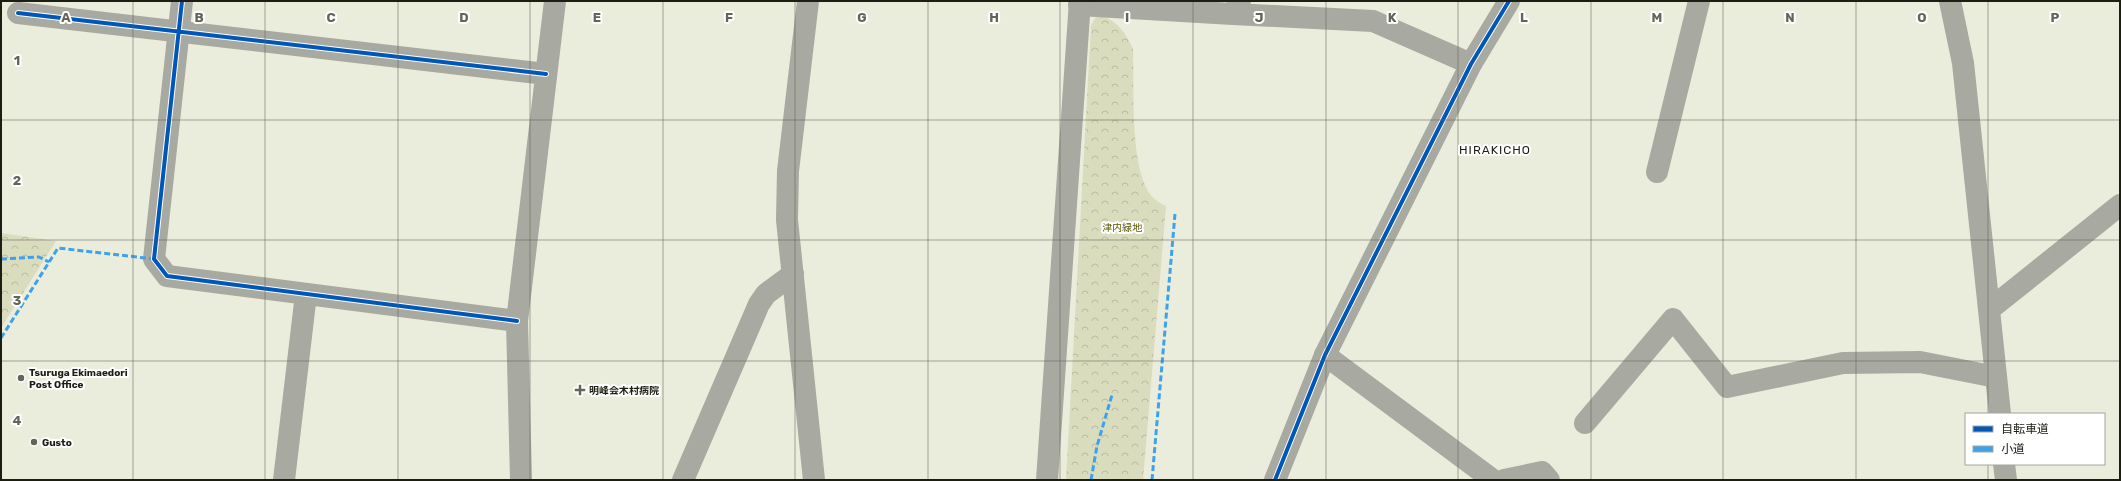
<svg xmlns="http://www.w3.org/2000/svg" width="2121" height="481" font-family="Rubik,'Noto Sans JP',sans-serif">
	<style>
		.forest { fill: url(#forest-crowns) }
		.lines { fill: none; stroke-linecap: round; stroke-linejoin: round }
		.minor { stroke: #a8a9a0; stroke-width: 22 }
		.tertiary { stroke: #a8a9a0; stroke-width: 22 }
		.quiet { stroke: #3da2ea; stroke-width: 3; stroke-dasharray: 6 3; stroke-linecap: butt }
		.cycleway-casing { stroke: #fff; stroke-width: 6 }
		.cycleway { stroke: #0057b8; stroke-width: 4 }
		.grid { fill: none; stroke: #646559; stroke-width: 1; stroke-opacity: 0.55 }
		.poi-dot { fill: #646559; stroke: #fff; stroke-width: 1.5 }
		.labels { text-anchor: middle; stroke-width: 4; stroke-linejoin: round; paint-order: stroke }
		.park-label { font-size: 10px; fill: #585904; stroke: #fff }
		.poi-label { font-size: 10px; font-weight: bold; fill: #1c1d13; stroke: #fff; text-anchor: start }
		.quarter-label { font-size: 12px; letter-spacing: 1px; fill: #1c1d13; stroke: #fff }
		.grid-label { font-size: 13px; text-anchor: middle; font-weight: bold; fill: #646559; stroke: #fff; stroke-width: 4; stroke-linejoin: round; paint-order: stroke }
	</style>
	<defs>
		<pattern id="forest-crowns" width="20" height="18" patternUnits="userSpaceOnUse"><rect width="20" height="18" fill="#dadcbe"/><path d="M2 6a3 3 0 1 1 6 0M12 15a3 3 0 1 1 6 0" fill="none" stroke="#babca2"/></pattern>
	</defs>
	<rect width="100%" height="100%" fill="#eaecdc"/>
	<!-- forest -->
	<path class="forest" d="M1102 16C1118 21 1126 34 1133 49 1134 86 1130 161 1148 191 1152 198 1159 203 1166 206L1143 480H1066L1091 26 1095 18Z
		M1 233 56 241 1 328Z"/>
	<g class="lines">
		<!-- minor -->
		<path class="minor" d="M182 1 154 259 167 276 517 321
			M1240 1 1233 14 1373 21 1471 64
			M1950 1 1963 63 2000 414
			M1079 5 1233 14
			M18 13 546 74
			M1657 172 1699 1
			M1990 309 2120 205
			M1325 355 1493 480
			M1585 423 1673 319 1727 387 1843 363 1920 362 1996 377
			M2004 464 2006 480
			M284 480 306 294
			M521 480 517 321 555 1
			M683 480 759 304 766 294 793 274
			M1504 480 1542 472 1549 480"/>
		<!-- tertiary -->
		<path class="tertiary" d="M808 1 788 171 787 220 814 480
			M1047 480 1080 1
			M1275 480 1325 355 1471 64 1509 1"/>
		<!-- quiet -->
		<path class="quiet" d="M1 259 39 257 49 262
			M1 338 58 248 154 259
			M1091 480 1097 446 1112 395
			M1152 480 1175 214"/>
		<!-- cycleway casing -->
		<g class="cycleway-casing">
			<path id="cycleway" d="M182 1 154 259 167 276 517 321
				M18 13 546 74
				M1275 480 1325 355 1471 64 1509 1"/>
		</g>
		<!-- cycleway -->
		<use href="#cycleway" class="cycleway"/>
	</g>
	<!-- grid -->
	<path class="grid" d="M133 1V480M265 1V480M398 1V480M530 1V480M663 1V480M795 1V480M928 1V480M1060 1V480M1193 1V480M1326 1V480M1458 1V480M1591 1V480M1723 1V480M1856 1V480M1988 1V414M1 120H2120M1 240H2120M1 361H2120M1988 464V480"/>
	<!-- markers -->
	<g class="poi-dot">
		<circle cx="21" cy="378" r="4"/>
		<path d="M578 384h4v4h4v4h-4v4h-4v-4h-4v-4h4z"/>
		<circle cx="34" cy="442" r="4"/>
	</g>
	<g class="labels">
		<!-- park labels -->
		<g class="park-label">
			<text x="1122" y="231">津内緑地</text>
		</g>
		<!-- poi labels -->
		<g class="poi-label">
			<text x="29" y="376">Tsuruga Ekimaedori<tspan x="29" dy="12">Post Office</tspan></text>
			<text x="589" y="394">明峰会木村病院</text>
			<text x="42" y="446">Gusto</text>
		</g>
		<!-- quarter labels -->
		<g class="quarter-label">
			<text x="1495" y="154">HIRAKICHO</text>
		</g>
	</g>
	<g class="grid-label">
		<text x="66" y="22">A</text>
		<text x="199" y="22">B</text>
		<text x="331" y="22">C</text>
		<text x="464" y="22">D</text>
		<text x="597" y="22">E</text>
		<text x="729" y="22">F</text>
		<text x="862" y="22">G</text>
		<text x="994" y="22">H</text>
		<text x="1127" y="22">I</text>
		<text x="1259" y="22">J</text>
		<text x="1392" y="22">K</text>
		<text x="1524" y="22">L</text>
		<text x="1657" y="22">M</text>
		<text x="1790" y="22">N</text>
		<text x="1922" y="22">O</text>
		<text x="2055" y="22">P</text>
		<text x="17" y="65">1</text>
		<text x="17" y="185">2</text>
		<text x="17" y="305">3</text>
		<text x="17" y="425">4</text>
	</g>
	<!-- border -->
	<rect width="2121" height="481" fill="none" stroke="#1c1d13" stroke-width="4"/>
	<!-- legend -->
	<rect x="1965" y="413" width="140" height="52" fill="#ffffff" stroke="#a4a5a1"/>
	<rect x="1973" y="426" width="20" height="6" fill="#0057b8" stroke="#a4a5a1"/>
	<text x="2001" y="433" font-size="12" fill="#1c1d13">自転車道</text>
	<rect x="1973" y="446" width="20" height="6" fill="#3da2ea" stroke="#a4a5a1"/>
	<text x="2001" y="453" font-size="12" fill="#1c1d13">小道</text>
</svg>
